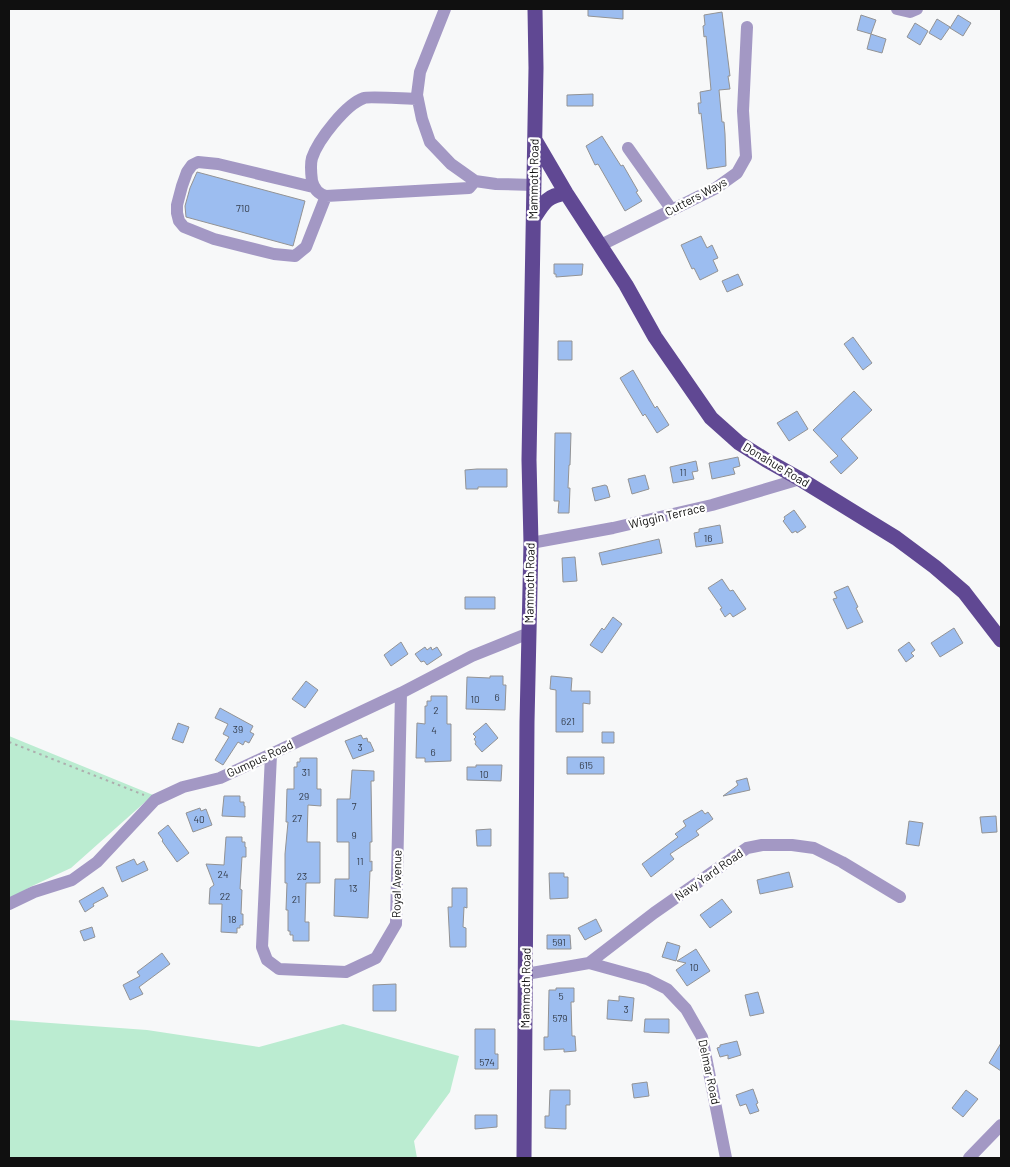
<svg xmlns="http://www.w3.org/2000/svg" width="1010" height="1167" font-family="Barlow,sans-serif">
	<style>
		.green { fill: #bbecd1 }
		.building { fill: #9cbdf0; stroke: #939394 }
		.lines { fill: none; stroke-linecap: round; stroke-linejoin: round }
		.path { stroke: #adaeae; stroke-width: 2; stroke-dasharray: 2.5 4; stroke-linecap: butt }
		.minor { stroke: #a398c4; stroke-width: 12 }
		.major { stroke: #604893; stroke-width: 15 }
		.labels { text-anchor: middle; stroke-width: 4.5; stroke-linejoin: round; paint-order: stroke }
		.number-label { font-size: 10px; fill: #333b48 }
		.street-label { font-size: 12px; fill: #101010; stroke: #fff }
	</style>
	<rect width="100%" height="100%" fill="#f7f8f9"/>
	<!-- green -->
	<path class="green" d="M9 736 153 795 71 868 30 887 9 901Z
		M9 1020 147 1030 259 1047 343 1024 459 1056 450 1092 414 1141 417 1158H9Z"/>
	<!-- building -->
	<path class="building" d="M588 9H623V19L588 16Z
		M722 12 730 76H728L730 89 719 90 722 122H724L725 134 726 166 707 169 701 113 699 114 698 103H701L700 92 711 90 706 36 704 37 703 26 705 25 704 15Z
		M861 15 876 20 871 34 857 30Z
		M958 15 971 23 963 36 950 28Z
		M937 19 950 27 941 40 929 33Z
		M915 23 928 31 920 45 907 37Z
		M871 34 886 39 882 53 867 49Z
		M593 94V106H567V95Z
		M602 136 621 166 623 165 638 191 636 192 642 201 625 211 598 164 595 165 586 146Z
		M197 172 305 201 293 246 186 217 185 206 190 188Z
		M701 236 707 248 712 245 718 258 713 260 718 271 700 280 694 268 692 269 681 245Z
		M554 264H583L582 275 556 277V274H554Z
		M738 274 743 285 727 292 722 281Z
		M853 337 872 363 863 370 844 344Z
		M558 341H572V360H558Z
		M633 370 655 408 657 406 669 425 657 433 645 414 643 416 620 378Z
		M854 391 872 410 841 439 858 458 841 474 830 462 838 456 813 430Z
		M797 411 808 429 789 441 777 423Z
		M555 433H571L570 465H569L568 488H570L569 513H558L559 501H554Z
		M738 457 740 466 733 468 735 474 712 479 709 463Z
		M696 461 698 471 692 472 694 479 673 483 670 467Z
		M477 469H507V487H478V489H466L465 470Z
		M645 475 649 489 632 494 628 479Z
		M605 485 607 486 610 497 595 501 592 488Z
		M794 510 806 527 797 533 796 531 792 533 783 521 785 519 784 517Z
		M720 525 723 543 696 547 694 533 699 532V529Z
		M659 539 662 553 602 565 599 553Z
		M575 557 577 581 563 582 562 558Z
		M722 579 730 591 733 590 746 609 733 617 730 613 725 617 720 609 722 608 708 588Z
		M848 586 858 607 856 608 863 622 847 629 833 599 837 598 834 592Z
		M465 597H495V609H465Z
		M613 617 622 624 602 653 590 645 602 628 604 630Z
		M954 628 963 643 940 657 931 643Z
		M401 642 408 654 391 666 384 655Z
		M909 642 915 650 911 653 914 656 906 662 898 650Z
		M425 647 427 650 431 647 432 650 437 647 442 655 427 665 424 661 421 662 415 654Z
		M490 676H503V685H506L505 710 466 709 467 677 490 678Z
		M551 676 572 678 571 691H590V704L583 703V732H556V690L550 689Z
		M306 681 318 690 305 708 292 699Z
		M431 696H447V724H451V761L425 762V758H416L417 723 425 724V706H427V701H431Z
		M220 708 253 726 250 732 254 734 249 743 245 741 243 745 238 742 223 765 215 760 229 737 223 734 228 724 215 718Z
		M178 723 189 727 183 743 172 739Z
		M486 723 498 738 482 752 475 744 476 742 474 739 476 737 473 734Z
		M602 732H614V743H602Z
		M361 735 363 739 367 738 368 742H370L374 751 353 759 345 741Z
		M567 757H604V774H567Z
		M300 758H317V789H321V806L308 805 307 842H320V883H306L305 922H309V941H293V935H290V931H288V910H286L287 883H285V854L288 822H286L287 789H294V767H297V762H300Z
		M476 765H502L501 781 467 780V767H476Z
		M352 770 374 771V781H371L372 842H370V862L372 861V871H370L368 918 334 916 335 879H349V842H337V799H350Z
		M747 778 750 790 723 796 738 785 736 781Z
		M224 796H240V802H244V806H245V817L222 816Z
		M200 808 201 811 206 809 212 825 193 832 186 813Z
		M702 810 705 814 708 812 713 819 696 831 699 835 670 854 674 859 651 877 642 864 678 837 675 834 686 826 683 821Z
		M996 816 997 832 982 833 980 817Z
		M909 821 923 823 919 846 906 844Z
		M168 825 189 853 177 862 162 841 163 840 158 833Z
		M491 829V846H477L476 830Z
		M226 837H242V842H245V847H246V857H242L240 889 242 890 241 914H243V925H240V928H237V933L221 932 222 904H209L210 888 214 885 206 864 224 865Z
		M134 859 137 865 144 861 148 870 122 882 116 867Z
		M789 872 793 887 760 894 757 880Z
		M549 873H564V877H568V898L550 899Z
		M103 887 108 896 93 904 94 906 85 912 79 901Z
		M452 888H467V908L464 907 463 927 466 928V947H450L448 907H452Z
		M722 899 732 912 710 928 700 915Z
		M596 919 602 931 585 940 578 928Z
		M92 927 95 937 84 941 80 931Z
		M547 935H570L571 949H547Z
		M667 942 680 946 676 961 662 957Z
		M696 949 710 971 687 986 676 970 686 963 677 961Z
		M162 953 170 964 139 987 143 994 130 1000 123 985 140 976 137 972Z
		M396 984V1011H373V985Z
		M556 988H574V1002H571L572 1036H575L576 1051 564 1052V1049L544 1050V1037H548L549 990H556Z
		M758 992 764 1013 750 1016 745 995Z
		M619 996 634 998 632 1021 607 1019 608 1000 619 1001Z
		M645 1019H669V1033L644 1032Z
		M475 1029H495V1054H498V1069H475Z
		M737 1041 741 1055 728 1059V1055L720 1057 717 1048 720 1047V1045Z
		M1001 1043V1071L989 1063Z
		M647 1082 649 1096 634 1098 632 1084Z
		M753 1089 758 1103 756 1104 759 1111 750 1114 746 1104 740 1106 736 1095Z
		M550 1090H570V1105H566V1129L545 1128V1116H549Z
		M966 1090 978 1099 963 1117 952 1108Z
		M475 1115H497V1127L475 1129Z"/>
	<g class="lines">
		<!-- path -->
		<path class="path" d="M9 742 144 795"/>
		<!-- minor -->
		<path class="minor" d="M445 9 420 72 417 95 422 119 430 142 451 164 475 181 496 184 534 185
			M897 9 910 12 917 9
			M418 99C408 99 369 96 364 98 346 104 318 140 312 158 310 165 311 173 312 181 314 189 318 194 326 196L469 188 475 181
			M628 148 672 210
			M313 187 218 164 198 162 192 165 187 172 182 186 177 205V213L179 221 184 227 214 239 274 254 295 256 306 247 326 196
			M601 245 716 188 737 173 746 157 743 111 747 27
			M531 543 613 528 712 505 800 479
			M271 755 262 947 267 960 279 969 346 972 376 958 396 924 401 693
			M9 904 34 892 72 880 97 862 155 800 183 787 220 778 401 693 472 656 529 633
			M589 963 647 979 667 989 686 1009 702 1037 726 1158
			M526 974 589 963 654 913 747 848 762 845H792L814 848 842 862 900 897
			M969 1158 1001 1125"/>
		<!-- major -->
		<path class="major" d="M535 140 566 193 626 285 655 337 711 418 739 443 766 460 800 479 896 538 935 567 964 592 1001 640
			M534 218C544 202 547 196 566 193
			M524 1158 527 722 531 543 529 460 536 68 535 9"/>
	</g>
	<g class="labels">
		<!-- number labels -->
		<g class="number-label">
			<text x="243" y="212">710</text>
			<text x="683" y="476">11</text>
			<text x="708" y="542">16</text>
			<text x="497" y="701">6</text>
			<text x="475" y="703">10</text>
			<text x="436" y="714">2</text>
			<text x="568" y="725">621</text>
			<text x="238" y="733">39</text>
			<text x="434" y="734">4</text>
			<text x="360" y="751">3</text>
			<text x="433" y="756">6</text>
			<text x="586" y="769">615</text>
			<text x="306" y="776">31</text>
			<text x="484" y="778">10</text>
			<text x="304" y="800">29</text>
			<text x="354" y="810">7</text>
			<text x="297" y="822">27</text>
			<text x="199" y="823">40</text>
			<text x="354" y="839">9</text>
			<text x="360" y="865">11</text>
			<text x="223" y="878">24</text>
			<text x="302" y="880">23</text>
			<text x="353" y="892">13</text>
			<text x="225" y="900">22</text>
			<text x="296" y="903">21</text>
			<text x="232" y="923">18</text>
			<text x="559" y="946">591</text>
			<text x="694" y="971">10</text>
			<text x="561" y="1000">5</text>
			<text x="626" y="1013">3</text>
			<text x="560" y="1022">579</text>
			<text x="487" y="1066">574</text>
		</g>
		<!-- street labels -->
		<g class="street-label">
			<text transform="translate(534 179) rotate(-89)" y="4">Mammoth Road</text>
			<text transform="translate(696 197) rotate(-28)" y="4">Cutters Ways</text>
			<text transform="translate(776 465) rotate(31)" y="4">Donahue Road</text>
			<text transform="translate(667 516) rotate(-13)" y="4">Wiggin Terrace</text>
			<text transform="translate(530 583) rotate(-89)" y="4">Mammoth Road</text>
			<text transform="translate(260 759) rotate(-25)" y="4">Gumpus Road</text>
			<text transform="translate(709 875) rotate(-35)" y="4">Navy Yard Road</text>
			<text transform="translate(397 884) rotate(-89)" y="4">Royal Avenue</text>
			<text transform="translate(526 988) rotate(-89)" y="4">Mammoth Road</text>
			<text transform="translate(709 1072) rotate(78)" y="4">Delmar Road</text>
		</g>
	</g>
	<!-- border -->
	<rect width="1010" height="1167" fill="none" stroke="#101010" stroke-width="20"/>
</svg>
